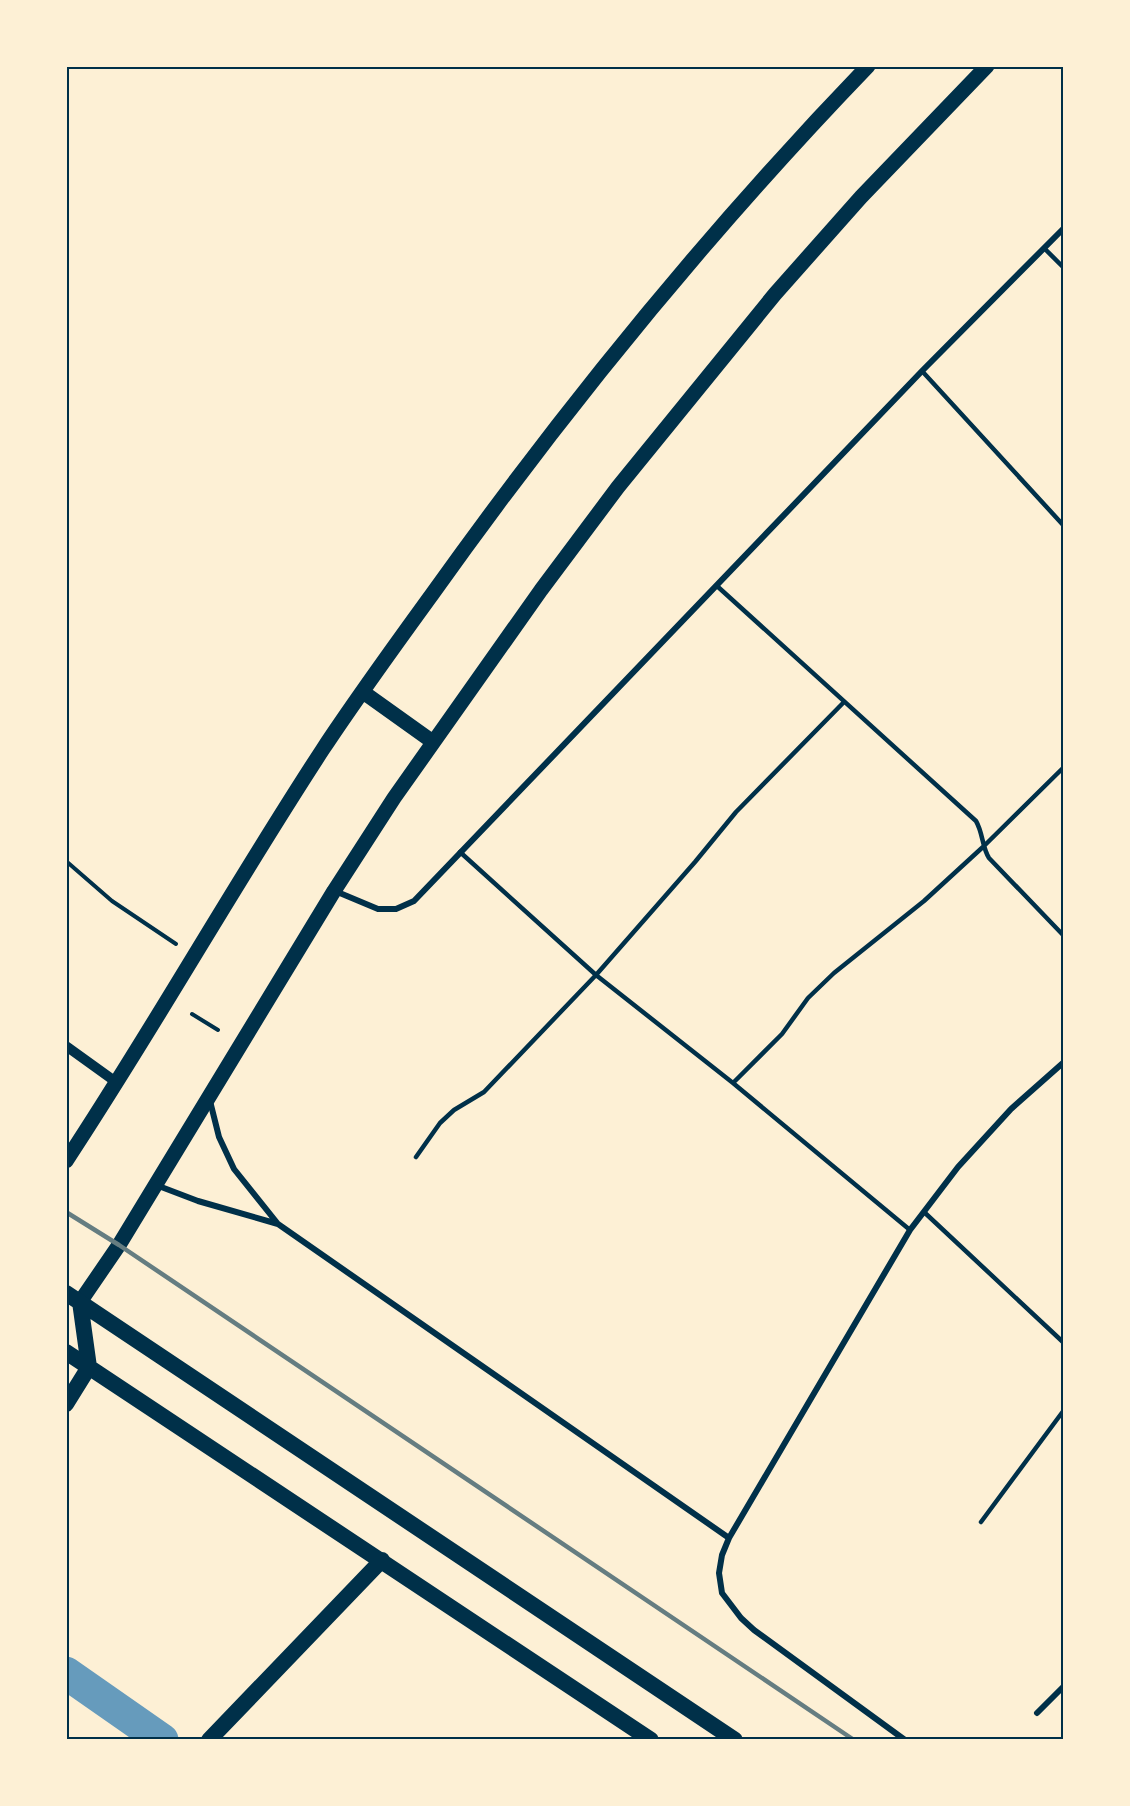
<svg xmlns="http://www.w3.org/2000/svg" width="1130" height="1806" font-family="'Noto Sans',sans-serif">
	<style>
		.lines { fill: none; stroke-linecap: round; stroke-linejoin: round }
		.canal { stroke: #669bbc; stroke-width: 33 }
		.path { stroke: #003049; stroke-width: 4 }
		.service { stroke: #003049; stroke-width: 4.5 }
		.minor { stroke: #003049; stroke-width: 6 }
		.tertiary { stroke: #003049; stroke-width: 10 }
		.primary { stroke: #003049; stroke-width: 15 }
		.trunk { stroke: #003049; stroke-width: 16 }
		.rail { stroke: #657d81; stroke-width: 4.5 }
		.neatline { fill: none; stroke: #003049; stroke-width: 2 }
	</style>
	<rect width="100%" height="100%" fill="#fdf0d5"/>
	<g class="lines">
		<!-- canal -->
		<path class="canal" d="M66 1673 162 1740"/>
		<!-- path -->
		<path class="path" d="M66 861 112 901 176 944
			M192 1014 218 1030"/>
		<!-- service -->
		<path class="service" d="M1044 248 1064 268
			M922 371 1064 526
			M717 586 976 821C983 833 982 847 989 858L1064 936
			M460 852 596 975 733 1083 910 1230
			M733 1083 782 1034 808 998 834 973 924 901 984 846 1064 767
			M416 1157 440 1123 454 1110 484 1092 596 975 695 862 736 812 844 702
			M924 1212 1064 1343
			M981 1522 1064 1410"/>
		<!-- minor -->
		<path class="minor" d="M335 891 378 909H396L414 901 922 371 1064 228
			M210 1101 219 1137 234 1169 278 1224 729 1538
			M156 1185 198 1201 278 1224
			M1037 1713 1064 1686
			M905 1740 754 1630 741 1618 722 1593 719 1573 722 1555 729 1538 910 1230 958 1167 1011 1109 1064 1062"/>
		<!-- tertiary -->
		<path class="tertiary" d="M66 1046 116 1082"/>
		<!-- primary -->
		<path class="primary" d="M363 692 433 742
			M66 1161C155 1026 234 885 323 749 358 696 396 644 433 593 565 408 710 230 868 66
			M80 1302 119 1245 334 891 394 798 541 590 618 487 775 294 861 197 987 66"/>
		<!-- trunk -->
		<path class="trunk" d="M66 1293 735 1740
			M66 1352 651 1740
			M66 1404 89 1367 80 1302
			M209 1740 382 1560"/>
		<!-- rail -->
		<path class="rail" d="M66 1212 119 1245 854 1740"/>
	</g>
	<!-- border -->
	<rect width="1130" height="1806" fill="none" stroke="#fdf0d5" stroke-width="135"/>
	<rect x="68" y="68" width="994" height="1670" class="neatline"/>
</svg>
